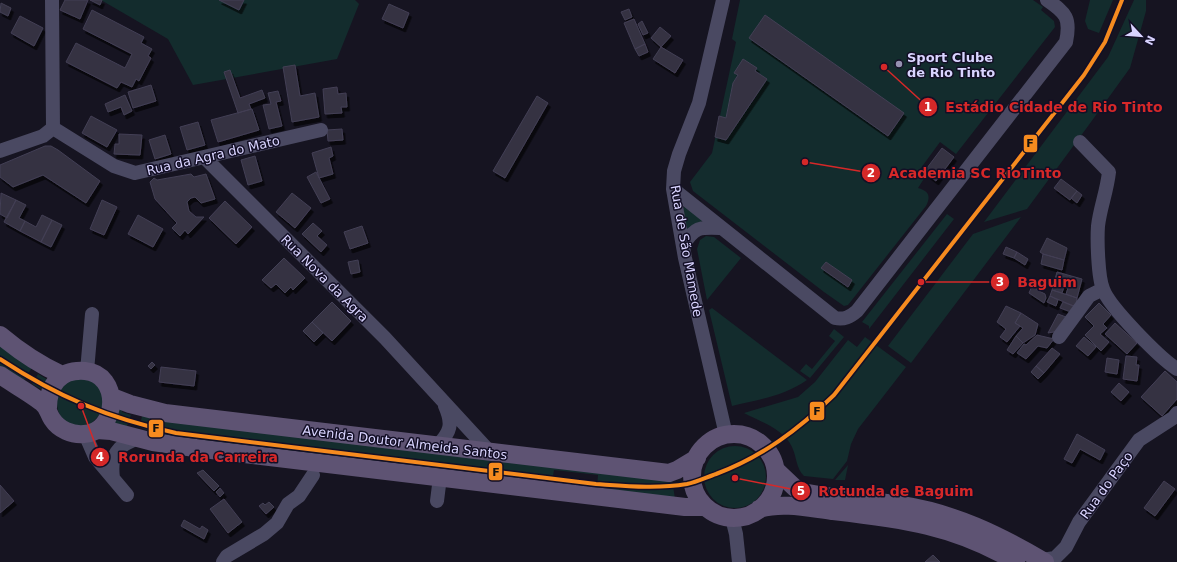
<svg xmlns="http://www.w3.org/2000/svg" width="1177" height="562" font-family="'DejaVu Sans',sans-serif">
	<style>
		.green { fill: #132c2d; fill-rule: evenodd }
		.building { fill: #343243; stroke: #433f54; filter: url(#shadow) }
		.lines { fill: none; stroke-linecap: round; stroke-linejoin: round }
		.minor { stroke: #4a4962; stroke-width: 14 }
		.major { stroke: #5e5373; stroke-width: 18 }
		.rail-1-casing { stroke: #130f26; stroke-width: 7 }
		.rail-1 { stroke: #f68b1f; stroke-width: 4 }
		.poi-dot { fill: #9591b1; stroke: #130f26; stroke-width: 1.5 }
		.labels { text-anchor: middle; stroke-width: 3; stroke-linejoin: round; paint-order: stroke }
		.poi-label { font-size: 13px; font-weight: bold; fill: #d9d4ff; stroke: #130f26; text-anchor: start }
		.street-label { font-size: 13px; fill: #d9d4ff; stroke: #130f26 }
		.leader { fill: none; stroke: #d62828; stroke-width: 1.5 }
		.callout-dot { fill: #d62828; stroke: #130f26; stroke-width: 1.5 }
		.mark-label { font-size: 12px; text-anchor: middle; font-weight: bold; fill: #fff }
		.callout-label { font-size: 14px; text-anchor: middle; font-weight: bold; fill: #d62828; stroke: #130f26; stroke-width: 3; stroke-linejoin: round; paint-order: stroke }
		.line-badge { stroke: #130f26; stroke-width: 1.5 }
		.pale-badge-label { font-size: 11px; text-anchor: middle; font-weight: bold; fill: #111 }
	</style>
	<defs>
		<filter id="shadow"><feDropShadow dx="2.5" dy="4" stdDeviation="0" flood-color="#0009"/></filter>
	</defs>
	<rect width="100%" height="100%" fill="#161421"/>
	<!-- green -->
	<path class="green" d="M101 0H355L359 4 337 59 193 85 168 39Z
		M740 0H1033L1043 7 1041 10 1054 21 1055 27 956 154 940 142 918 172 925 177 918 188C929 191 931 196 926 206L848 305 844 306 824 292 693 191 690 182 712 153 736 42 732 39Z
		M1090 0H1113L1099 33 1088 29 1085 21Z
		M1134 0H1146V11L1130 68 1091 122 1027 209 984 222 1108 57Z
		M685 206 703 221 687 231 683 209Z
		M947 214 954 219 869 329V326L862 322Z
		M1021 217 911 363 888 346 973 234Z
		M706 236 714 237 741 258 707 300 697 249 700 240Z
		M712 308 807 380C784 396 758 400 732 406L709 310Z
		M834 329 844 337 810 378 800 371 806 364 812 369 835 341 829 336Z
		M865 337 906 367 858 429 851 444 847 461 833 479 804 476C796 468 797 458 792 447 784 429 761 422 744 413L798 397 815 382 848 340 857 347Z
		M0 343 33 366 23 382 0 367Z
		M38 374 48 380 43 390 32 384Z
		M89 378 101 387 105 409 89 426C85 426 78 428 74 426 51 420 52 386 73 379 77 377 84 378 89 378Z
		M119 406 123 408 122 412 131 415 126 429 113 426Z
		M143 413 672 479 675 499 222 444 147 432V430L139 427ZM554 470 598 475 597 488 552 482Z
		M704 477a31 31 0 1 1 62 0a31 31 0 1 1-62 0Z
		M848 465 845 480H835Z"/>
	<!-- building -->
	<path class="building" d="M65 0H88L80 19 60 10Z
		M90 0H102L100 5Z
		M219 0H244L239 10Z
		M1 3 11 8 8 16 0 12Z
		M389 4 409 13 403 28 382 19Z
		M629 9 632 17 625 20 621 12Z
		M92 10 144 37 141 43 152 49 148 56 151 58 139 81 136 79 132 87 121 82 117 88 66 62 76 43 125 68 132 54 83 29Z
		M765 15 904 113 888 136 749 38Z
		M20 16 43 28 34 46 11 33Z
		M634 19 645 44 635 49 624 23Z
		M642 21 648 33 643 35 638 24Z
		M660 27 671 36 661 47 651 38Z
		M645 44 648 52 639 56 635 49Z
		M661 47 683 60 675 73 653 59Z
		M743 59 757 68 755 71 767 79 726 140 715 137 719 116 726 118 733 83 738 75 734 73Z
		M295 65 300 96 315 93 319 117 292 122 283 67Z
		M230 70 240 98 262 90 265 98 249 104 251 109 238 113 224 72Z
		M151 85 156 101 133 108 128 92Z
		M337 87 338 94 346 93 347 107H341L342 113 325 114 323 89Z
		M278 91 281 101 276 102 282 126 269 129 263 105 271 104 268 93Z
		M125 95 132 111 124 115 121 107 108 112 105 104Z
		M537 96 548 103 505 178 493 171Z
		M252 109 259 130 218 142 211 120Z
		M91 116 117 130 107 147 82 133Z
		M198 122 205 145 187 150 180 127Z
		M342 129 343 140 328 141 327 130Z
		M119 134 142 135 140 155 114 154 115 144H119Z
		M165 135 171 154 155 159 149 140Z
		M45 146H51L58 150 100 181 86 203 43 175 13 187 0 177V165Z
		M331 147 333 156 329 158 333 174 319 178 312 153Z
		M942 148 954 157 936 181 924 172Z
		M255 156 262 181 248 185 241 160Z
		M316 172 330 199 321 203 307 177Z
		M191 174 194 177 206 174 215 199 201 203 195 197 191 198 187 202 189 211 196 217H204L188 234 185 230 180 236 172 228 177 223 155 199 150 182 154 178 157 180Z
		M1061 179 1077 191 1070 200 1054 188Z
		M1077 191 1082 195 1077 203 1071 198Z
		M1 193 16 200 7 218 0 214Z
		M292 193 311 208 295 228 276 212Z
		M16 200 26 205 19 218 25 221 20 231 4 222Z
		M102 200 117 207 104 235 90 229Z
		M225 201 252 227 236 244 209 218Z
		M42 215 52 220 41 242 20 231 25 221 36 227Z
		M138 215 163 229 153 247 128 234Z
		M52 220 62 225 51 247 41 242Z
		M313 223 322 231 317 236 327 245 321 252 302 234Z
		M362 226 368 243 350 249 344 232Z
		M1047 238 1067 248 1064 260 1043 254 1040 252Z
		M1006 247 1017 252 1014 258 1003 254Z
		M1017 252 1028 259 1025 265 1014 258Z
		M1043 254 1064 260 1062 270 1041 264Z
		M284 258 305 278 293 290 291 287 285 293 276 284 271 288 262 280Z
		M358 260 360 272 351 274 348 262Z
		M826 262 852 280 848 287 821 268Z
		M1057 272 1082 279 1077 298 1066 294 1068 288 1064 287 1062 293 1052 290Z
		M1032 286 1037 287V290L1045 294 1046 298 1044 303 1029 293Z
		M1052 290 1077 298 1076 307 1050 296Z
		M1050 296 1058 300 1056 306 1047 302Z
		M332 302 351 321 332 341 312 322Z
		M1063 302 1076 307 1071 312 1060 308Z
		M1099 303 1111 315 1103 324 1107 328 1100 334 1109 342 1101 351 1085 335 1094 326 1085 317Z
		M1006 306 1021 313 1015 323 1020 326 1007 342 1000 337 1006 329 997 322Z
		M1021 313 1038 324 1035 335 1023 343 1016 336 1023 328 1015 323Z
		M1058 314 1066 317 1059 331 1048 333Z
		M312 322 323 333 314 342 303 331Z
		M1115 323 1137 343 1127 354 1105 334Z
		M1037 335 1054 339 1047 348 1038 346 1026 359 1017 353 1024 344 1026 345Z
		M1016 336 1023 343 1013 354 1007 350Z
		M1084 337 1096 347 1088 356 1076 346Z
		M1052 348 1060 354 1044 373 1036 366Z
		M1126 356 1137 357 1136 365H1139L1137 381 1123 379Z
		M1107 358 1119 360 1117 374 1105 372Z
		M152 362 155 365 151 369 148 366Z
		M1036 366 1044 373 1038 379 1031 372Z
		M161 367 196 371 194 386 159 382Z
		M1165 371 1177 382V399L1162 416 1141 397Z
		M1119 383 1129 392 1121 401 1111 392Z
		M1077 434 1105 450 1100 460 1080 449 1072 463 1064 459Z
		M203 470 219 486 214 491 197 473Z
		M1164 481 1175 489 1155 516 1144 508Z
		M0 485 14 501 0 513Z
		M220 488 224 493 220 497 216 492Z
		M224 499 242 522 228 533 210 509Z
		M269 502 274 507 266 514 259 506 263 503 265 505Z
		M184 520 200 529 202 526 208 530 204 539 181 526Z
		M933 555 940 562H925Z"/>
	<g class="lines">
		<!-- minor -->
		<path class="minor" d="M52 0 53 128 114 166 135 173 321 130
			M723 0 699 103 679 154 674 171 673 189 685 258 726 435
			M1080 142 1109 172C1107 191 1100 208 1098 226 1097 240 1098 277 1103 289 1109 307 1161 359 1177 369
			M0 151 43 136 53 128
			M204 157 385 338 489 451
			M673 189 835 318C844 320 850 317 857 311L1066 42C1071 18 1066 13 1047 0
			M683 245C695 227 699 227 720 228
			M1059 337 1089 296 1103 289
			M87 371 92 314
			M85 434 95 457 127 495
			M437 446C451 432 453 424 445 406
			M113 478C110 455 117 445 139 438
			M437 501 440 477
			M732 518 736 534 739 562
			M1042 560 1055 558 1066 547 1079 522 1139 440 1173 418 1177 413
			M223 562 227 556 264 534 277 523 288 504 299 496 313 475"/>
		<!-- major -->
		<path class="major" d="M0 335C19 351 40 365 62 375
			M0 375C13 384 28 392 41 402 48 407 48 413 52 419 59 430 72 435 84 434 119 432 121 374 85 371 60 369 48 385 48 408
			M112 397 130 404 165 413 669 473 677 470 697 458
			M97 430 111 431 153 442 195 448 685 507H706
			M692 476a42 42 0 1 1 84 0a42 42 0 1 1-84 0Z
			M776 470 795 488 803 492C835 499 869 500 901 505 954 513 999 535 1045 562
			M759 509C783 502 808 508 832 511 901 519 954 525 1016 562"/>
		<!-- rail-1 casing -->
		<g class="rail-1-casing">
			<path id="rail-1" d="M0 359C58 397 108 418 176 433L596 484C626 486 657 489 687 484 697 482 707 477 716 474 762 457 799 429 834 395L1084 75 1105 42 1122 0"/>
		</g>
		<!-- rail-1 -->
		<use href="#rail-1" class="rail-1"/>
	</g>
	<!-- markers -->
	<circle class="poi-dot" cx="899" cy="64" r="4"/>
	<g class="labels">
		<!-- poi labels -->
		<g class="poi-label">
			<text x="907" y="62">Sport Clube<tspan x="907" dy="15">de Rio Tinto</tspan></text>
		</g>
		<!-- street labels -->
		<g class="street-label">
			<text transform="translate(213 155) rotate(-13)" y="5">Rua da Agra do Mato</text>
			<text transform="translate(687 251) rotate(80)" y="5">Rua de São Mamede</text>
			<text transform="translate(325 278) rotate(45)" y="5">Rua Nova da Agra</text>
			<text transform="translate(405 442) rotate(7)" y="5">Avenida Doutor Almeida Santos</text>
			<text transform="translate(1106 485) rotate(-54)" y="5">Rua do Paço</text>
		</g>
	</g>
	<!-- callouts -->
	<path class="leader" d="M884 67L928 107M805 162L871 173M921 282L1000 282M81 406L100 457M735 478L801 491"/>
	<g class="callout-dot">
		<circle cx="884" cy="67" r="4"/>
		<circle cx="805" cy="162" r="4"/>
		<circle cx="921" cy="282" r="4"/>
		<circle cx="81" cy="406" r="4"/>
		<circle cx="735" cy="478" r="4"/>
		<circle cx="928" cy="107" r="10"/>
		<circle cx="871" cy="173" r="10"/>
		<circle cx="1000" cy="282" r="10"/>
		<circle cx="100" cy="457" r="10"/>
		<circle cx="801" cy="491" r="10"/>
	</g>
	<g class="mark-label">
		<text x="928" y="111">1</text>
		<text x="871" y="177">2</text>
		<text x="1000" y="286">3</text>
		<text x="100" y="461">4</text>
		<text x="801" y="495">5</text>
	</g>
	<g class="callout-label">
		<text x="1054" y="112">Estádio Cidade de Rio Tinto</text>
		<text x="975" y="178">Academia SC RioTinto</text>
		<text x="1047" y="287">Baguim</text>
		<text x="198" y="462">Rorunda da Carreira</text>
		<text x="896" y="496">Rotunda de Baguim</text>
	</g>
	<g class="line-badge">
		<rect x="1023" y="134" width="15" height="19" rx="4" fill="#f68b1f"/>
		<rect x="809" y="401" width="16" height="20" rx="4" fill="#f68b1f"/>
		<rect x="148" y="419" width="16" height="19" rx="4" fill="#f68b1f"/>
		<rect x="488" y="462" width="15" height="19" rx="4" fill="#f68b1f"/>
	</g>
	<g class="pale-badge-label">
		<text x="1030" y="147">F</text>
		<text x="817" y="415">F</text>
		<text x="156" y="432">F</text>
		<text x="496" y="476">F</text>
	</g>
	<!-- north arrow -->
	<g transform="translate(1141 36) rotate(116)" stroke="#130f26" stroke-width="3" paint-order="stroke">
	<path d="M0-3L7 15L0 10L-7 15Z" fill="#d9d4ff"/>
	<text y="-6" font-size="11" font-weight="bold" text-anchor="middle" fill="#d9d4ff">N</text>
	</g>
</svg>
